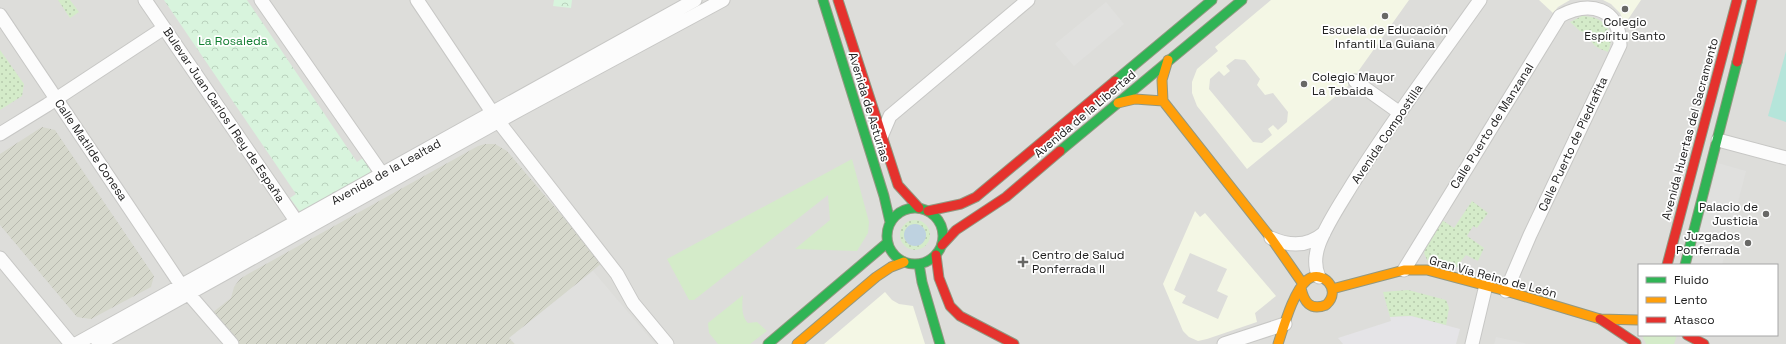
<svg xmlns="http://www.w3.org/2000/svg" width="1786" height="344" font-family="'Space Grotesk',sans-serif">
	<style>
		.residential { fill: #ddddda; fill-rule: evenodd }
		.education { fill: #f4f7e5; fill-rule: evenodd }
		.construction { fill: url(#construction-furrows) }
		.grass { fill: url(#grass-dots) }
		.park { fill: url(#park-crowns) }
		.garden { fill: #d4ebc9 }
		.pitch { fill: #b5e5da }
		.parking { fill: #e0e0de }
		.plaza { fill: #e5e4e7 }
		.water { fill: #bed2e0 }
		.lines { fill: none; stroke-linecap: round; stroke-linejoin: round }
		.street-casing { stroke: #c7c7c5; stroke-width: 15 }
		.fast-casing { stroke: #929881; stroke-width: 11 }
		.slow-casing { stroke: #929881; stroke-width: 11 }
		.jam-casing { stroke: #929881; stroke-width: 11 }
		.street { stroke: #fcfcfc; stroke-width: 13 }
		.fast { stroke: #30b455; stroke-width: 9 }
		.slow { stroke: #ff9f0a; stroke-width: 9 }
		.jam { stroke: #e5322d; stroke-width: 9 }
		.poi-dot { fill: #686866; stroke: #fff; stroke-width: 1.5 }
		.labels { text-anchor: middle; stroke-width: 3.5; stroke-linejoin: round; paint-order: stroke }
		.poi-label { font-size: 12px; fill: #202020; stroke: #fff }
		.park-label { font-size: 12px; fill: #0f7d2f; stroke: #fff }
		.street-label { font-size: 12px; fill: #202020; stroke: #fff }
	</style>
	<defs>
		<pattern id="construction-furrows" width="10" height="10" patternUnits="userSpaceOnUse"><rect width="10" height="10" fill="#d5d7cb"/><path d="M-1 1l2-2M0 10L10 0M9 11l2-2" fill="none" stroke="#b7b8ae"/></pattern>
		<pattern id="grass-dots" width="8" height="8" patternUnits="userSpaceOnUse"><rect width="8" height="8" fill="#d4ebc9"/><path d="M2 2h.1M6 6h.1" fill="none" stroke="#b6c9ac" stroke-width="1.8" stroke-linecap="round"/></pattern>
		<pattern id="park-crowns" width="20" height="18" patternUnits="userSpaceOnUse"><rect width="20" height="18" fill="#d8f4dd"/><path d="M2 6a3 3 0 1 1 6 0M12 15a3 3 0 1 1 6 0" fill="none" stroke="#b9d1bd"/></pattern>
	</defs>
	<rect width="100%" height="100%" fill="#eeeee9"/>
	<!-- residential -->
	<path class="residential" d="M0 0H1786V344H0ZM1639 265H1777V335H1639Z"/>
	<!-- education -->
	<path class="education" d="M1271 0H1409L1347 87 1247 169 1197 106 1192 93V82L1197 69 1218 51 1215 47ZM1235 59 1245 60 1260 79 1257 85 1265 95 1273 93 1288 112 1287 122 1278 130 1273 125 1268 129 1272 135 1262 143 1253 142 1209 89 1210 79 1219 71 1224 76 1230 71 1226 66Z
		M1539 0H1570L1558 7 1553 13Z
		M1603 0H1641L1625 24 1620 13 1611 4Z
		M1195 211 1200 217 1205 213 1276 296 1255 313 1257 322 1207 339 1198 341 1189 337 1183 331 1163 284ZM1190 253 1227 269 1217 291 1228 296 1218 319 1182 303 1186 296 1174 290Z
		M885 292 892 300 899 304 913 306 925 344H824Z"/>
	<!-- construction -->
	<path class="construction" d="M42 127 55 130 154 276 151 287 91 319 77 317 0 225V154Z
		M485 144H495L507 151 602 263 510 338 515 344H238L212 313 231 298 234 287 240 279 248 274 478 146Z"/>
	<!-- grass -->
	<path class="grass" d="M58 0H70L79 12 70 18Z
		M1582 16C1603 16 1617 30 1608 52 1595 47 1593 46 1588 34L1580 31 1570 22Z
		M0 50 24 84 22 96 0 110Z
		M1472 201 1488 213 1477 228 1473 226 1467 236 1484 248 1478 261 1466 255 1461 261 1460 268 1427 260 1424 253 1429 240 1442 220 1454 228Z
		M900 235a15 15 0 1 1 30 0a15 15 0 1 1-30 0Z
		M1408 290 1446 300 1449 308 1446 325 1411 316 1390 317 1383 292Z"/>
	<!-- park -->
	<path class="park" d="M164 0H247L357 162 363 158 369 166 371 174 301 213 290 198 296 194Z
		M554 0H572L571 8 553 6Z"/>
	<!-- garden -->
	<path class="garden" d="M852 159 869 222 868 233 857 251 795 249 830 220 828 195 694 300H689L667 259Z
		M743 295C742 305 741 316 748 323L757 322 767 331 750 344H718L709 333 708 323Z
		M1642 335H1677L1674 344H1646Z"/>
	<!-- pitch -->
	<path class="pitch" d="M1786 51V122L1768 116Z"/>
	<!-- parking -->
	<path class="parking" d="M1106 2 1124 24 1074 66 1055 44Z
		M1718 163 1746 171 1722 265H1691Z
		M593 271 655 344H515L509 338Z
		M1496 337 1528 344H1494Z"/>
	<!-- plaza -->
	<path class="plaza" d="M1411 316 1460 329 1456 344H1343L1338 338 1391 321 1390 317Z"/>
	<!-- water -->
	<path class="water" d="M904 235a11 11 0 1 1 22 0a11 11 0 1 1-22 0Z"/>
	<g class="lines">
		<!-- street casing -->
		<g class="street-casing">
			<path id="street" d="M145 0 301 228
				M261 0 387 181
				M417 0 498 121 617 274 633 303 667 344
				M0 15 181 285 232 344
				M1355 81 1400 113
				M0 134 47 105 164 28
				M881 137 890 116 1028 0
				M1718 140 1786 158
				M1271 238C1289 246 1308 247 1324 233
				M0 258 71 344
				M1404 270 1560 16C1590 0 1620 8 1620 45L1530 235 1506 291
				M1319 277C1314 266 1315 255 1319 244 1327 223 1341 203 1353 183 1392 120 1437 61 1480 0
				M76 344 695 0
				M98 344 519 110 723 0
				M1224 344 1285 324
				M1472 344 1486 285"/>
		</g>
		<!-- fast casing -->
		<g class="fast-casing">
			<path id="fast" d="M823 0 884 196 890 222
				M1115 81 1212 0
				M1060 151 1242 0
				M887 236a28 28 0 1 1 56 0a28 28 0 1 1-56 0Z
				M919 264 922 282 940 344
				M1685 265 1737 62
				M768 344 887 243"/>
		</g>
		<!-- slow casing -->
		<g class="slow-casing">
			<path id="slow" d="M1168 60 1162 80 1163 101 1271 238 1303 284
				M1118 103 1135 99 1163 101
				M1332 289 1404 270H1427L1506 291 1600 319 1638 320
				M797 344 876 277 891 267 904 262
				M1278 344C1284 326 1293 292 1307 280 1322 268 1343 290 1326 305 1310 311 1304 302 1301 288"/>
		</g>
		<!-- jam casing -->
		<g class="jam-casing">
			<path id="jam" d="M838 0 898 185 919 208
				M1737 62 1752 0
				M928 211 961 204 976 197 1115 81
				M942 245 956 230 1006 197 1060 151
				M936 255 939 278 950 306 960 316 1014 344
				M1667 265 1737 0
				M1600 319 1636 343
				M1687 335 1704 344"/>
		</g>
		<!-- street -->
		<use href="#street" class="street"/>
		<!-- fast -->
		<use href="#fast" class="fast"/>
		<!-- slow -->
		<use href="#slow" class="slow"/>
		<!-- jam -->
		<use href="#jam" class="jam"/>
	</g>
	<!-- markers -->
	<g class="poi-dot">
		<circle cx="1625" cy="9" r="4"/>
		<circle cx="1385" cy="16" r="4"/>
		<circle cx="1304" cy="84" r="4"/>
		<circle cx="1766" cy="214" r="4"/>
		<circle cx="1748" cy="243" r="4"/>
		<path d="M1021 256h4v4h4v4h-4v4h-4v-4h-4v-4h4z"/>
	</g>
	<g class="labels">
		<!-- poi labels -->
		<g class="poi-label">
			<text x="1625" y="26">Colegio<tspan x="1625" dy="14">Espíritu Santo</tspan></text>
			<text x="1385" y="34">Escuela de Educación<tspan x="1385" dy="14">Infantil La Guiana</tspan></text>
			<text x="1312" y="81" text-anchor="start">Colegio Mayor<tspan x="1312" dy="14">La Tebaida</tspan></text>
			<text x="1758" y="211" text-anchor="end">Palacio de<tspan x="1758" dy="14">Justicia</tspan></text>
			<text x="1740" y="240" text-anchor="end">Juzgados<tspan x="1740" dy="14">Ponferrada</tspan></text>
			<text x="1032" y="259" text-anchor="start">Centro de Salud<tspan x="1032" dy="14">Ponferrada II</tspan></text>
		</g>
		<!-- park labels -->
		<g class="park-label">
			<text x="233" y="45">La Rosaleda</text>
		</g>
		<!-- street labels -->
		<g class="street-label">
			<text transform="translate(869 107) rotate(73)" y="4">Avenida de Asturias</text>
			<text transform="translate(1085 114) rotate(-40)" y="4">Avenida de la Libertad</text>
			<text transform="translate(224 115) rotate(56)" y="4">Bulevar Juan Carlos I Rey de España</text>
			<text transform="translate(1492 126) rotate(-58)" y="4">Calle Puerto de Manzanal</text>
			<text transform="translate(1690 129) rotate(-75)" y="4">Avenida Huertas del Sacramento</text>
			<text transform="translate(1387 134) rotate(-56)" y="4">Avenida Compostilla</text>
			<text transform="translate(1573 144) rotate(-65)" y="4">Calle Puerto de Piedrafita</text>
			<text transform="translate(91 150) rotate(56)" y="4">Calle Matilde Conesa</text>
			<text transform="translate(386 172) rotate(-29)" y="4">Avenida de la Lealtad</text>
			<text transform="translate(1493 277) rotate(15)" y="4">Gran Vía Reino de León</text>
		</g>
	</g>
	<!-- legend -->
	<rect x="1638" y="264" width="140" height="72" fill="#ffffff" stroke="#a6a6a6"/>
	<rect x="1646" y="277" width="20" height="6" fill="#30b455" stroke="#a6a6a6"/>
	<text x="1674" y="284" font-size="12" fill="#202020">Fluido</text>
	<rect x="1646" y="297" width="20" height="6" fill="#ff9f0a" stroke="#a6a6a6"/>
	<text x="1674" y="304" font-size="12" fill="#202020">Lento</text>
	<rect x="1646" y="317" width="20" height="6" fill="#e5322d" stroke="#a6a6a6"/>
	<text x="1674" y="324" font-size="12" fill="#202020">Atasco</text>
</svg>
